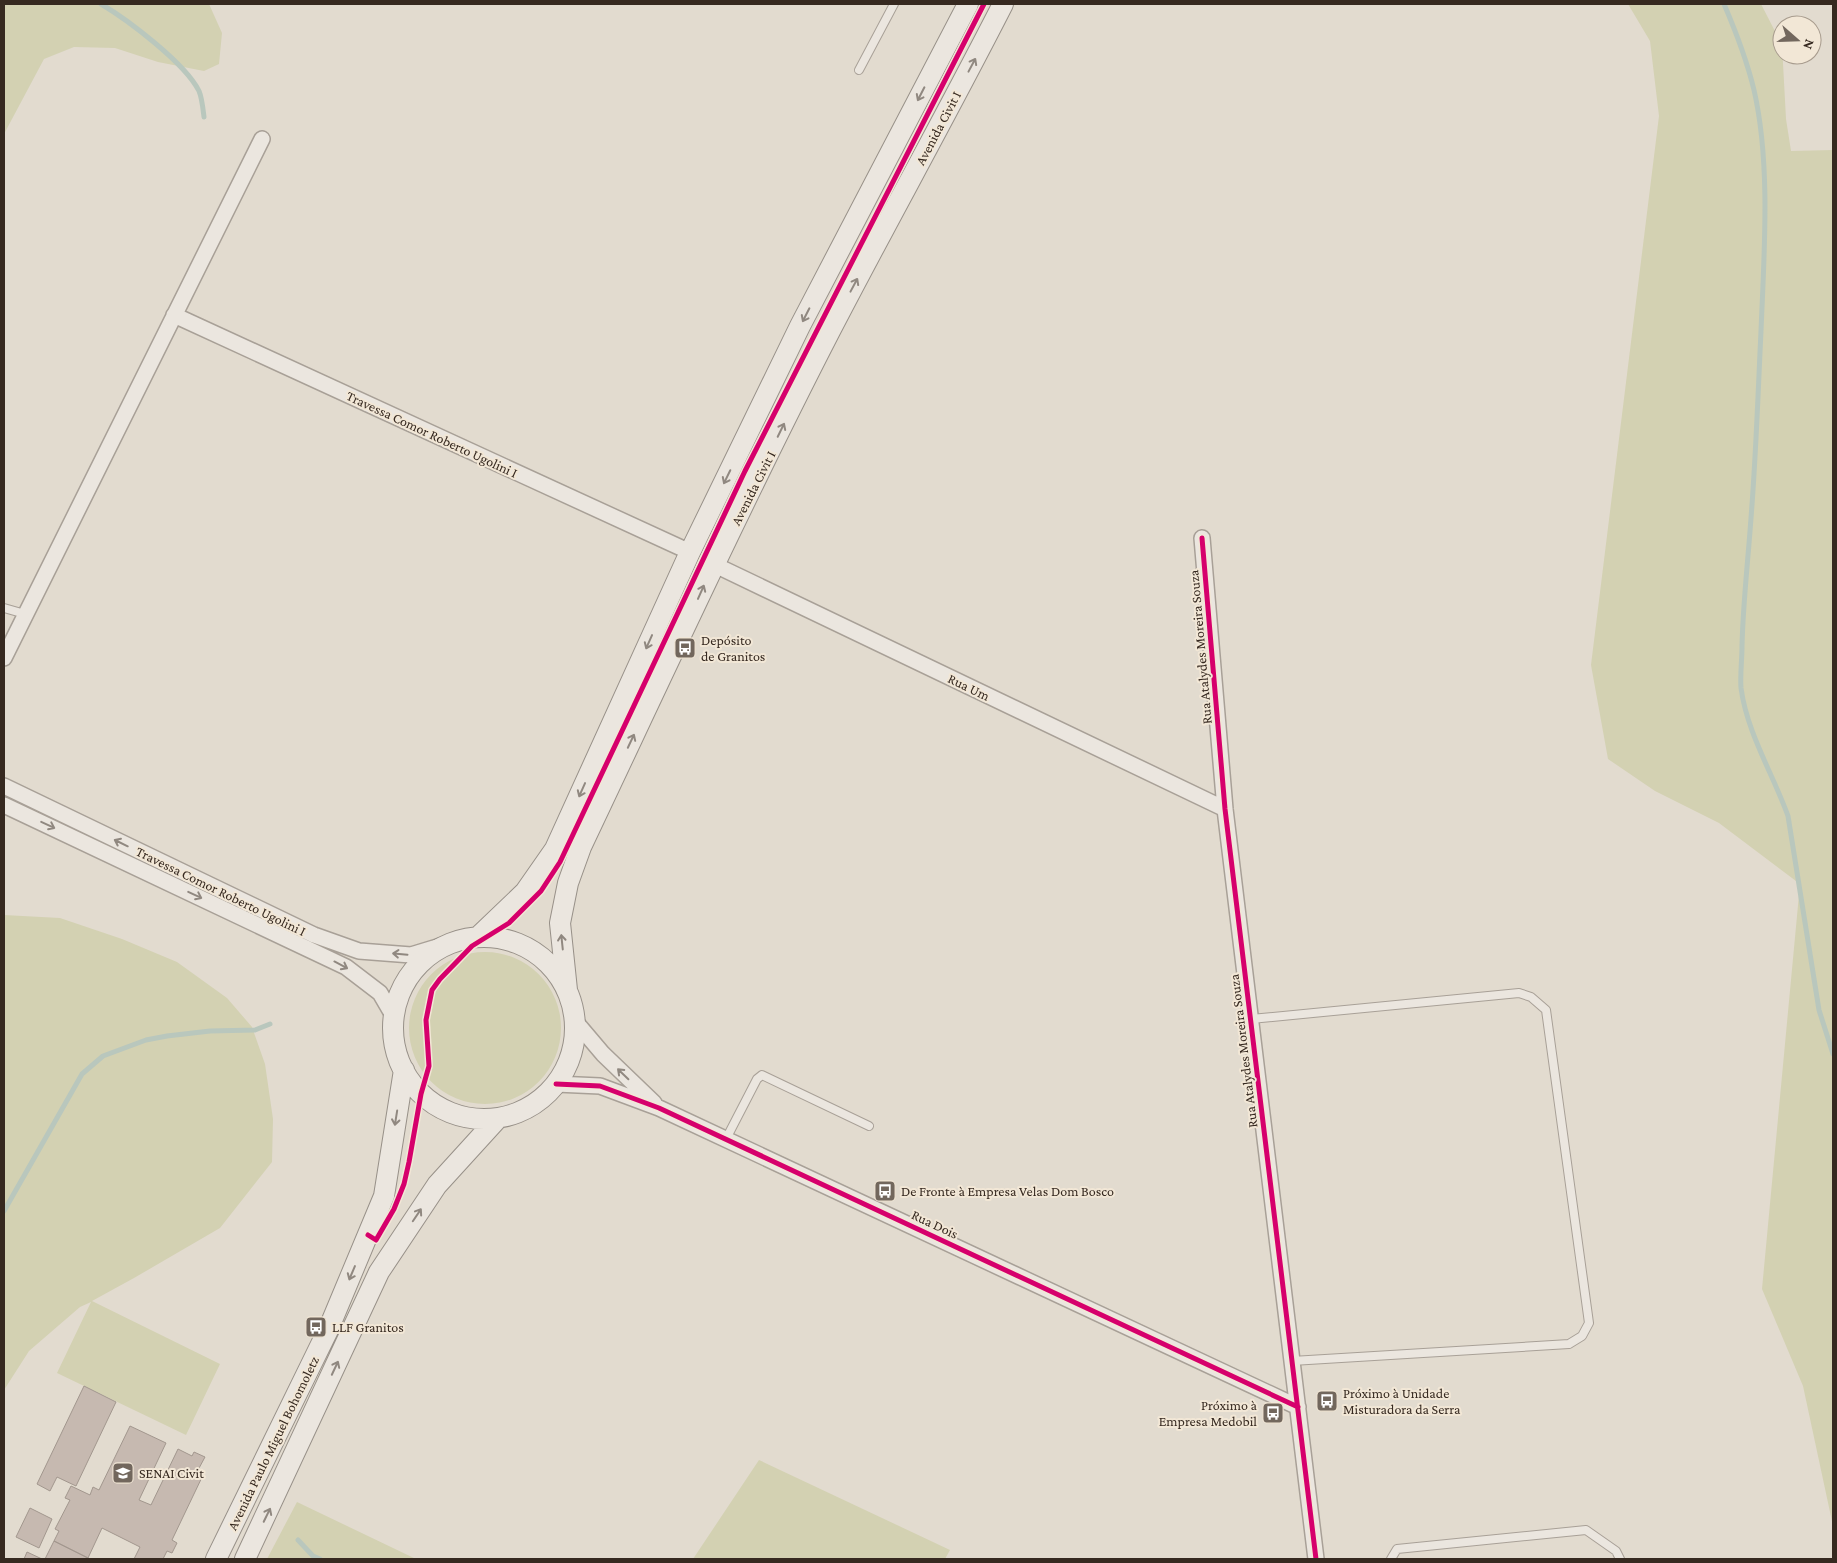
<svg xmlns="http://www.w3.org/2000/svg" width="1837" height="1563" font-family="'Crimson Pro',serif">
	<style>
		.green { fill: #d3d1b2 }
		.lines { fill: none; stroke-linecap: round; stroke-linejoin: round }
		.stream { stroke: #b9c7bd; stroke-width: 5 }
		.building { fill: #c6b9b0; stroke: #a2978e }
		.lane-casing { stroke: #a8a097; stroke-width: 10 }
		.street-casing { stroke: #a8a097; stroke-width: 18 }
		.secondary-casing { stroke: #979088; stroke-width: 22 }
		.lane { stroke: #ebe6df; stroke-width: 8 }
		.street { stroke: #ebe6df; stroke-width: 15 }
		.secondary { stroke: #ebe6df; stroke-width: 20 }
		.cycleway-casing { stroke: #f2e7d6; stroke-width: 8 }
		.cycleway { stroke: #d6006c; stroke-width: 5 }
		.oneway { stroke: #908880 }
		.labels { text-anchor: middle; stroke-width: 4; stroke-linejoin: round; paint-order: stroke }
		.street-label { font-size: 14px; fill: #362920; stroke: #f2e7d6 }
		.poi-label { font-size: 14px; fill: #362920; stroke: #f2e7d6; text-anchor: start }
	</style>
	<rect width="100%" height="100%" fill="#e2dbcf"/>
	<!-- green -->
	<path class="green" d="M4 4H209L222 33 219 64 204 71 158 62 115 48 74 47 44 59 4 134Z
		M1628 4H1761L1782 45 1786 119 1791 151 1833 150V1526L1803 1386 1762 1289 1800 884 1719 823 1655 791 1608 759 1591 665 1659 116 1650 41Z
		M4 915 60 918 122 939 177 962 227 998 252 1027 265 1064 273 1119 272 1162 220 1228 134 1278 92 1301 220 1364 186 1435 57 1373 91 1302 80 1307 29 1351 4 1390Z
		M409 1028a76 76 0 1 1 152 0a76 76 0 1 1-152 0Z
		M759 1460 950 1550 945 1559H693Z
		M297 1502 416 1559H267Z"/>
	<g class="lines">
		<!-- stream -->
		<path class="stream" d="M101 4C128 20 185 63 199 91 202 98 203 109 204 117
			M1724 4C1736 32 1747 61 1754 90 1771 164 1764 255 1761 331 1758 393 1756 456 1751 518 1748 561 1743 603 1742 646 1742 660 1740 674 1741 688 1747 733 1773 774 1788 816L1819 1010 1833 1054
			M4 1211 82 1074 103 1056 146 1040 167 1036 210 1031 255 1030 270 1024
			M298 1540 313 1556 320 1559"/>
	</g>
	<!-- building -->
	<path class="building" d="M84 1386 116 1402 76 1486 57 1477 50 1491 37 1484Z
		M130 1426 166 1443 139 1500 151 1505 178 1449 192 1456 194 1452 205 1457 198 1470 204 1473 172 1540 177 1543 172 1553 167 1551 163 1559H134L140 1547 102 1528 88 1558 54 1541 59 1531 55 1529 70 1500 65 1498 71 1486 90 1495 93 1487 99 1490Z
		M30 1508 52 1519 39 1548 16 1537Z
		M54 1541 88 1558 91 1559H45Z
		M27 1552 42 1559H24Z"/>
	<g class="lines">
		<!-- lane casing -->
		<g class="lane-casing">
			<path id="lane" d="M859 70 894 4
				M4 608 25 614
				M1251 1019 1519 993 1531 997 1546 1010 1589 1323 1582 1336 1569 1344 1292 1361
				M726 1139 757 1079 762 1075 869 1126
				M1391 1559 1397 1549 1586 1530 1616 1551 1620 1559"/>
		</g>
		<!-- street casing -->
		<g class="street-casing">
			<path id="street" d="M174 315 690 552
				M1202 538 1225 809 1316 1559
				M713 564 1225 809
				M4 658 262 139
				M4 786 314 935 359 951 411 955 447 944
				M4 805 346 967 380 993 394 1017
				M575 1021 603 1054 654 1103
				M556 1084 600 1086 659 1108 1298 1407"/>
		</g>
		<!-- secondary casing -->
		<g class="secondary-casing">
			<path id="secondary" d="M478 937 525 892 555 849 690 552 800 326 968 4
				M393 1028a91 91 0 1 1 182 0a91 91 0 1 1-182 0Z
				M567 990 560 923 568 883 581 847C663 674 743 500 830 331 887 221 947 114 1003 4
				M216 1559 328 1330 384 1196 404 1070
				M245 1559 379 1272 437 1185 498 1118"/>
		</g>
		<!-- lane -->
		<use href="#lane" class="lane"/>
		<!-- street -->
		<use href="#street" class="street"/>
		<!-- secondary -->
		<use href="#secondary" class="secondary"/>
		<!-- cycleway casing -->
		<g class="cycleway-casing">
			<path id="cycleway" d="M1202 538 1225 809 1316 1559
				M556 1084 600 1086 659 1108 1298 1407
				M368 1235 376 1240 394 1209 404 1184 409 1162 421 1094 429 1066 426 1020 432 990 440 979 472 946 509 923 541 891 560 862 745 471 984 4"/>
		</g>
		<!-- cycleway -->
		<use href="#cycleway" class="cycleway"/>
	</g>
	<!-- one-way arrows -->
	<defs><path id="oneway-shaft" d="M-6 0H5M1.5-3L5.5 0L1.5 3" fill="none" stroke-width="1.6" stroke-linecap="round" stroke-linejoin="round" transform="scale(1.25)"/></defs>
	<g class="oneway">
		<use href="#oneway-shaft" transform="translate(972 65) rotate(-62)"/>
		<use href="#oneway-shaft" transform="translate(921 94) rotate(117)"/>
		<use href="#oneway-shaft" transform="translate(854 285) rotate(-62)"/>
		<use href="#oneway-shaft" transform="translate(806 315) rotate(117)"/>
		<use href="#oneway-shaft" transform="translate(781 430) rotate(-64)"/>
		<use href="#oneway-shaft" transform="translate(727 477) rotate(116)"/>
		<use href="#oneway-shaft" transform="translate(701 592) rotate(-66)"/>
		<use href="#oneway-shaft" transform="translate(649 642) rotate(114)"/>
		<use href="#oneway-shaft" transform="translate(631 741) rotate(-65)"/>
		<use href="#oneway-shaft" transform="translate(582 790) rotate(114)"/>
		<use href="#oneway-shaft" transform="translate(48 825) rotate(25)"/>
		<use href="#oneway-shaft" transform="translate(121 843) rotate(-154)"/>
		<use href="#oneway-shaft" transform="translate(195 895) rotate(25)"/>
		<use href="#oneway-shaft" transform="translate(562 942) rotate(-96)"/>
		<use href="#oneway-shaft" transform="translate(400 954) rotate(-175)"/>
		<use href="#oneway-shaft" transform="translate(341 965) rotate(28)"/>
		<use href="#oneway-shaft" transform="translate(623 1074) rotate(-136)"/>
		<use href="#oneway-shaft" transform="translate(396 1118) rotate(99)"/>
		<use href="#oneway-shaft" transform="translate(417 1215) rotate(-56)"/>
		<use href="#oneway-shaft" transform="translate(352 1273) rotate(113)"/>
		<use href="#oneway-shaft" transform="translate(335 1368) rotate(-65)"/>
		<use href="#oneway-shaft" transform="translate(267 1515) rotate(-64)"/>
	</g>
	<!-- icons -->
	<defs>
		<g id="bus-square" transform="scale(1.125)"><rect x="-9" y="-9" width="18" height="18" rx="4" fill="#72675d" stroke="#f2e7d6"/><path d="M-5-6H5V4H4V6H2V4H-2V6H-4V4H-5ZM-3.5-4V0h7V-4ZM-3.5 1.2v1.5H-2V1.2ZM2 1.2v1.5H3.5V1.2Z" fill="#fff"/></g>
		<g id="university-square" transform="scale(1.125)"><rect x="-9" y="-9" width="18" height="18" rx="4" fill="#72675d" stroke="#f2e7d6"/><path d="M0-5L7-2L0 1L-7-2ZM-4 1L0 2.5L4 1V4Q0 6-4 4Z" fill="#fff"/></g>
	</defs>
	<g fill-rule="evenodd">
		<use href="#bus-square" x="685" y="648"/>
		<use href="#bus-square" x="885" y="1191"/>
		<use href="#bus-square" x="316" y="1327"/>
		<use href="#bus-square" x="1327" y="1401"/>
		<use href="#bus-square" x="1273" y="1413"/>
		<use href="#university-square" x="123" y="1473"/>
	</g>
	<g class="labels">
		<!-- street labels -->
		<g class="street-label">
			<text transform="translate(938 128) rotate(-62)" y="5">Avenida Civit I</text>
			<text transform="translate(432 434) rotate(25)" y="5">Travessa Comor Roberto Ugolini I</text>
			<text transform="translate(753 488) rotate(-63)" y="5">Avenida Civit I</text>
			<text transform="translate(1200 647) rotate(-95)" y="5">Rua Atalydes Moreira Souza</text>
			<text transform="translate(969 687) rotate(26)" y="5">Rua Um</text>
			<text transform="translate(221 891) rotate(26)" y="5">Travessa Comor Roberto Ugolini I</text>
			<text transform="translate(1243 1051) rotate(-97)" y="5">Rua Atalydes Moreira Souza</text>
			<text transform="translate(935 1224) rotate(25)" y="5">Rua Dois</text>
			<text transform="translate(273 1443) rotate(-64)" y="5">Avenida Paulo Miguel Bohomoletz</text>
		</g>
		<!-- poi labels -->
		<g class="poi-label">
			<text x="701" y="645">Depósito<tspan x="701" dy="16">de Granitos</tspan></text>
			<text x="901" y="1196">De Fronte à Empresa Velas Dom Bosco</text>
			<text x="332" y="1332">LLF Granitos</text>
			<text x="1343" y="1398">Próximo à Unidade<tspan x="1343" dy="16">Misturadora da Serra</tspan></text>
			<text x="1257" y="1410" text-anchor="end">Próximo à<tspan x="1257" dy="16">Empresa Medobil</tspan></text>
			<text x="139" y="1478">SENAI Civit</text>
		</g>
	</g>
	<!-- border -->
	<rect width="1837" height="1563" fill="none" stroke="#362920" stroke-width="10"/>
	<!-- north arrow -->
	<g transform="translate(1797 40) rotate(110)"><circle r="24" fill="#f2e7d6" stroke="#a79b8d"/>
	<path d="M0-4L9 19L0 12L-9 19Z" fill="#72675d"/>
	<text y="-8" font-size="14" font-weight="bold" text-anchor="middle" fill="#362920">N</text>
	</g>
</svg>
